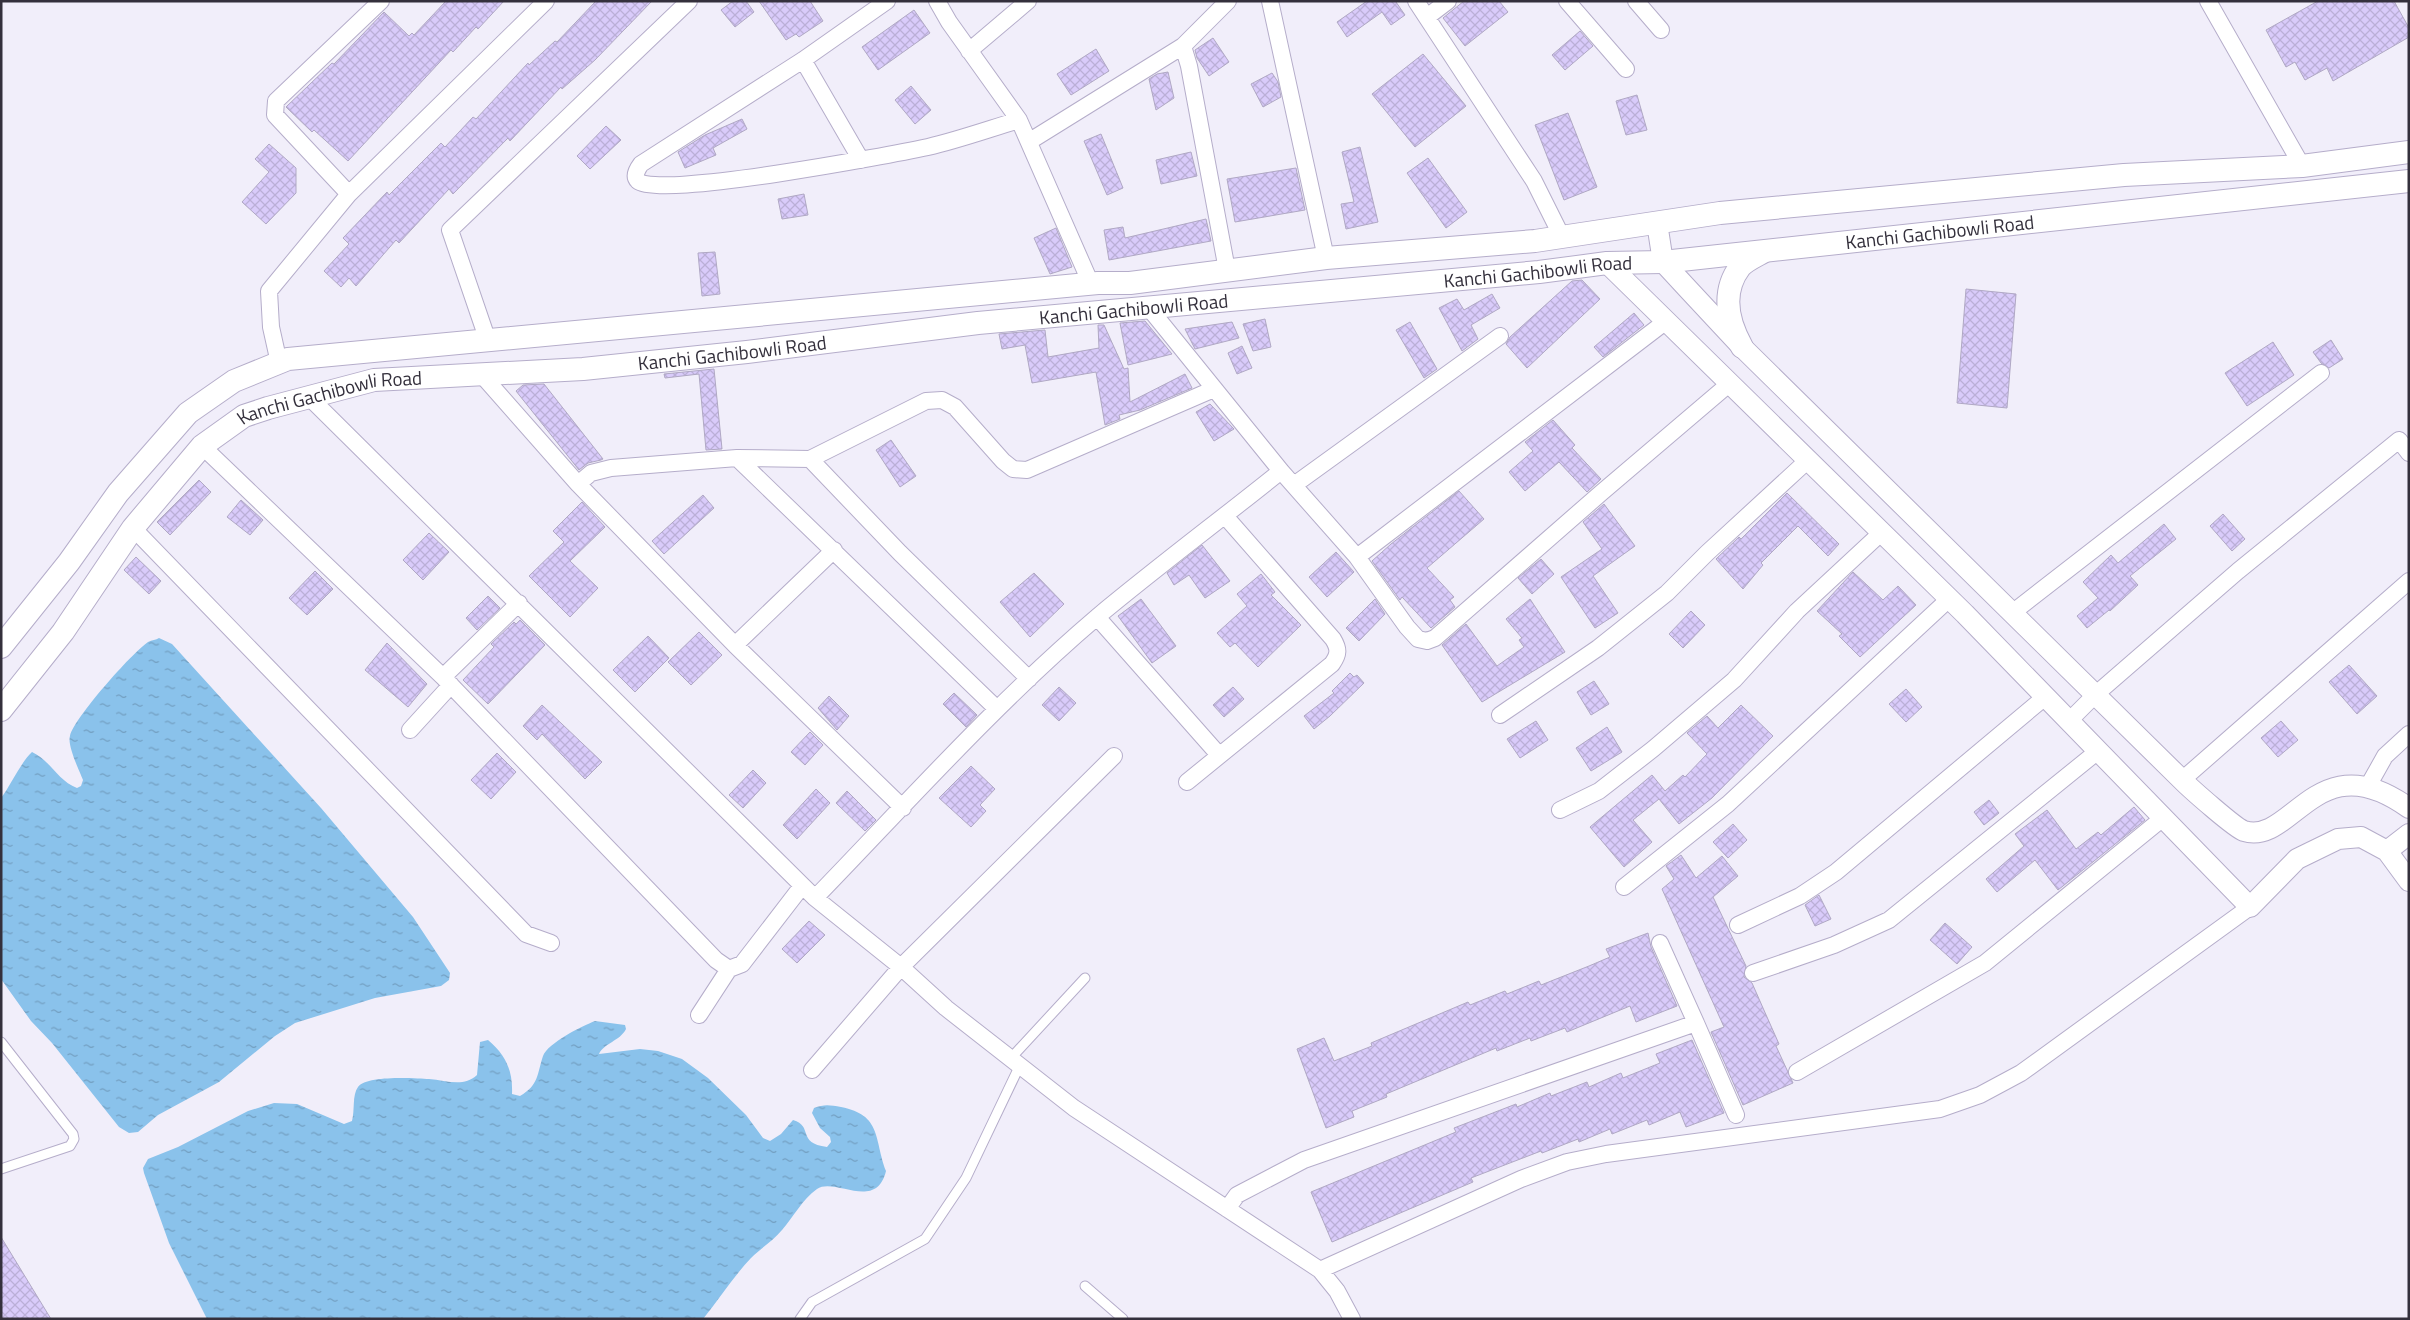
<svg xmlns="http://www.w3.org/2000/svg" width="2410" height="1320" font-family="'Titillium Web',sans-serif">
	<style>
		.water { fill: url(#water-ripples) }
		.building { fill: url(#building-cross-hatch); stroke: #b0a8c4 }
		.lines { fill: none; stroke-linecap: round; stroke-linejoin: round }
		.service-casing { stroke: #b5adca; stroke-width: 11 }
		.minor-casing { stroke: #b5adca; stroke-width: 18 }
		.tertiary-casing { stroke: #b5adca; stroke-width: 22 }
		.secondary-casing { stroke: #b5adca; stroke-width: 24 }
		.service { stroke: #fff; stroke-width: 9 }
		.minor { stroke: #fff; stroke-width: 16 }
		.tertiary { stroke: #fff; stroke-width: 20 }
		.secondary { stroke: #fff; stroke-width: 22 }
		.labels { text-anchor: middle; stroke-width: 4; stroke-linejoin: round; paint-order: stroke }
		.street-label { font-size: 19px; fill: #34303c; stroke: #f1eefa }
	</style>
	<defs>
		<pattern id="water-ripples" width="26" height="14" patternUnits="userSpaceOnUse" patternTransform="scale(1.25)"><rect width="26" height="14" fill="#8ac2eb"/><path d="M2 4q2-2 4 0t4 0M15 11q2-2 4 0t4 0" fill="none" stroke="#729ec0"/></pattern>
		<pattern id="building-cross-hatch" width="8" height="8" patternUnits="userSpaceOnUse" patternTransform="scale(1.25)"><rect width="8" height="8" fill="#d9cbfa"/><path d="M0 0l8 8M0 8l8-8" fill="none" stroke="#bbafd7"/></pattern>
	</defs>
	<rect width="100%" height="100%" fill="#f1eefa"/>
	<!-- water -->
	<path class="water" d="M159 638 172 644 321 808 413 917 450 973 449 980 441 986 375 998 295 1023 275 1036 219 1082 158 1115 138 1132 129 1133 119 1127 52 1043 31 1021 1 979V798C11 785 21 762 32 752 50 760 58 781 77 788L81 786 83 780C79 770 67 745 70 736 74 718 132 653 148 642 152 640 156 640 159 638Z
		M595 1021 625 1025 626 1029C620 1041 604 1043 599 1054L640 1049 658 1051 682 1059 708 1078 746 1115 763 1138 770 1141 781 1134 793 1120C814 1126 796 1143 827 1147L831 1142 830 1137 820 1128 812 1113 814 1108C824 1104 830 1105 841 1107 882 1115 874 1139 886 1171 876 1212 835 1177 817 1189 802 1200 794 1216 782 1230 773 1241 761 1248 751 1258 734 1276 719 1299 703 1319H207L169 1243 144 1173 143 1168 148 1159 178 1147 248 1111 274 1103 297 1104 344 1124 352 1121C355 1110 352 1095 358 1087 366 1075 415 1078 429 1079 446 1080 463 1088 477 1075L480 1042 488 1040C506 1055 513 1071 512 1094L520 1096C539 1085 537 1074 543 1056 548 1043 582 1026 595 1021Z"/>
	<!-- building -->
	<path class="building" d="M446 1H504L478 29 476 27 453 52 451 50 348 161 314 130 312 132 286 107 332 63 334 64 384 12 409 36 412 33 414 35Z
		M596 1H652L595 60 562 89 561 87 510 141 508 138 453 194 449 189 399 243 396 240 356 286 349 278 341 287 324 271 349 244 343 238 387 192 389 195 441 143 445 147 473 117 476 119 528 63 529 65 555 41 557 42Z
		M733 1H746L754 12 735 27 721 10Z
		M759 1H810L823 21 799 37 796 34 786 40Z
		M1367 1H1398L1396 2 1405 15 1391 25 1382 12 1347 37 1337 22Z
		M1464 1H1499L1508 12 1465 46 1443 18Z
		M2318 1H2394L2409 28V37L2333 81 2327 68 2305 80 2295 62 2286 67 2266 30Z
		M914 10 930 33 878 70 862 47Z
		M1580 31 1593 46 1565 70 1552 55Z
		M1213 38 1229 62 1209 76 1197 58 1195 50Z
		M1096 49 1109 71 1071 95 1057 74Z
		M1423 54 1466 106 1415 147 1372 94Z
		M1168 72 1174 98 1156 110 1149 79 1157 74Z
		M1272 73 1278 82 1281 97 1263 107 1251 84Z
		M911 86 931 110 915 124 895 100Z
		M1637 95 1647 130 1626 135 1616 101Z
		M1568 113 1597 187 1564 200 1535 125Z
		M742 119 747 129 713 148 716 155 685 168 678 152 705 135Z
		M606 126 621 140 590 169 577 156Z
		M1101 134 1123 188 1107 195 1084 141Z
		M269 144 296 168V193L266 224 242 202 269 172 255 159Z
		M1360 147 1378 222 1346 229 1341 204 1354 202 1342 152Z
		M1191 152 1197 176 1161 184 1156 160Z
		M1428 158 1467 212 1446 228 1407 173Z
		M1296 168 1305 210 1235 222 1227 179Z
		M804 194 808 215 782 219 778 199Z
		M1206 219 1211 241 1109 260 1104 230 1123 227 1125 238Z
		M1056 228 1072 267 1050 274 1034 238Z
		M715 252 720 294 702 296 698 253Z
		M1582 280 1600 299 1527 368 1506 344 1510 337 1572 281Z
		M1966 289 2016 294 2007 408 1957 403Z
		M1492 294 1500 308 1471 325 1478 339 1462 351 1439 308 1457 299 1464 310Z
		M1634 313 1644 325 1603 357 1594 347Z
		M1265 319 1271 347 1253 351 1243 324Z
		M1145 321 1172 354 1128 365 1120 323Z
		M1232 322 1239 338 1195 349 1185 329Z
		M1410 322 1437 369 1424 378 1396 330Z
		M1098 325H1104L1124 369 1128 368 1130 402 1185 374 1192 388 1140 410 1119 415 1120 419 1105 425 1096 372 1032 383 1025 345 1002 349 999 334 1045 330 1048 357 1099 348Z
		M2331 340 2343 359 2329 368 2321 363 2313 352Z
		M2273 342 2294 375 2247 406 2225 373Z
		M1242 346 1252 368 1237 374 1228 353Z
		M714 369 722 449 706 450 699 374 665 378 664 374Z
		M544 384 603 459 601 460 588 463 579 470 516 391 523 385Z
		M1210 404 1234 429 1214 441 1196 412Z
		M1553 420 1575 445 1572 448 1601 479 1587 492 1559 462 1525 491 1509 472 1533 451 1525 442Z
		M891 440 916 476 900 487 876 450Z
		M199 480 211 492 170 535 157 522Z
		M1459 491 1484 519 1427 568 1454 597 1450 600 1455 607 1431 628 1402 597 1400 600 1372 561 1391 544Z
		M1787 493 1839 544 1828 556 1798 526 1761 563 1763 565 1743 589 1716 559 1739 537 1741 539Z
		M703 495 714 508 664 554 652 541Z
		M241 500 263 520 250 535 227 517Z
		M582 502 605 527 570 561 598 588 570 617 529 576 564 542 553 531Z
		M1604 504 1635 546 1593 576 1618 613 1595 628 1561 577 1602 549 1583 522Z
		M2223 514 2245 539 2232 551 2210 526Z
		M2164 524 2176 539 2130 576 2138 585 2110 611 2109 610 2087 628 2077 616 2098 598 2083 582 2111 555 2118 563Z
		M429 533 449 552 423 580 403 560Z
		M1202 545 1230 581 1205 598 1189 575 1174 585 1167 573Z
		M1336 552 1354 572 1327 597 1309 577Z
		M136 557 161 581 149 594 124 570Z
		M1541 559 1554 574 1532 594 1518 578Z
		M315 571 333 589 307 615 289 598Z
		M1853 572 1883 600 1898 586 1916 605 1860 657 1839 636 1842 634 1817 611Z
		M1034 573 1064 604 1030 637 1000 602Z
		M1261 574 1275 592 1271 595 1301 625 1258 667 1235 643 1230 647 1217 633 1247 606 1237 594Z
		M488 596 500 608 477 630 466 618Z
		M1141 599 1176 646 1152 663 1118 616Z
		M1375 599 1385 614 1359 641 1346 628Z
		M1530 599 1565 652 1482 702 1442 645 1466 624 1497 666 1524 647 1519 640 1522 638 1506 619Z
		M1691 611 1705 625 1683 648 1669 634Z
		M520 620 545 645 488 704 463 680 494 647 491 644 514 622 516 624Z
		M699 632 722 655 691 685 668 662Z
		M648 636 669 658 635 692 613 670Z
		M387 643 427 684 408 707 365 670Z
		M2349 665 2377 696 2357 714 2329 682Z
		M1350 673 1354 677 1357 675 1364 683 1330 716 1314 729 1304 716 1334 693 1332 691Z
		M1594 681 1609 704 1591 715 1577 692Z
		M1059 687 1076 703 1059 721 1042 705Z
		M1233 687 1244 699 1224 717 1213 705Z
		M1906 689 1922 707 1906 722 1889 704Z
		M954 693 977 715 966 727 943 704Z
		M829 696 849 716 837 730 818 708Z
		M542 705 602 762 585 779 542 734 537 740 523 726Z
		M1741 705 1773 736 1712 798 1679 824 1659 799 1633 820 1652 842 1624 867 1590 827 1652 775 1665 791 1683 775 1685 777 1707 754 1687 733 1707 716 1718 728Z
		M1536 721 1548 740 1520 758 1507 739Z
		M2281 721 2298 740 2278 757 2261 738Z
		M1607 727 1622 752 1591 771 1576 748Z
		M810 732 823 745 805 765 791 752Z
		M497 753 516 772 491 799 471 780Z
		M971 766 995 789 980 805 986 811 971 827 939 798Z
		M753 770 766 783 743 808 729 795Z
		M816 789 830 803 797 839 783 825Z
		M847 791 876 820 865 831 836 803Z
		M1989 800 1999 813 1984 825 1974 812Z
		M2134 807 2145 820 2058 890 2035 860 1997 892 1986 879 2024 846 2015 834 2047 810 2076 849 2098 832 2101 835Z
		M1733 824 1747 840 1728 858 1713 842Z
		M1681 855 1696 878 1722 856 1738 876 1713 897 1746 966 1744 977 1752 983 1763 1008 1779 1044 1776 1046 1793 1083 1743 1105 1711 1032 1724 1027 1662 889 1674 879 1666 866Z
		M1819 895 1831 919 1815 926 1805 905Z
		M809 921 825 935 797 963 782 949Z
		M1945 923 1972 947 1957 964 1930 940Z
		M1648 933 1651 947 1677 1006 1636 1022 1630 1006 1567 1032 1565 1028 1531 1041 1530 1038 1497 1051 1496 1048 1386 1094 1387 1097 1352 1111 1354 1117 1326 1128 1297 1049 1324 1038 1334 1061 1372 1046 1371 1043 1468 1002 1470 1005 1505 991 1507 994 1539 981 1541 985 1589 966 1610 957 1606 949Z
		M1692 1040 1724 1113 1686 1127 1680 1112 1649 1125 1647 1120 1612 1134 1610 1129 1579 1142 1578 1139 1542 1153 1541 1151 1471 1178 1473 1182 1332 1242 1311 1192 1456 1132 1454 1128 1516 1104 1517 1107 1550 1093 1551 1096 1587 1082 1589 1087 1621 1073 1623 1078 1660 1063 1656 1054Z
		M1 1237 51 1319H1Z"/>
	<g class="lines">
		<!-- service casing -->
		<g class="service-casing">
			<path id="service" d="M1 1042 73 1134 74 1139 70 1146 1 1169
				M1011 1058 1085 978
				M1085 1286 1123 1319
				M800 1319 812 1302 925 1239 966 1178 1020 1065"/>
		</g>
		<!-- minor casing -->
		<g class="minor-casing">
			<path id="minor" d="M887 1 803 60 641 164C638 168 633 176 638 181 658 199 891 155 928 147 958 140 989 129 1019 120
				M937 1 949 22 1019 120 1091 284
				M1270 1 1326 258
				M1416 1 1534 181 1561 235
				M1567 1 1626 69
				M1636 1 1661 30
				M2208 1 2302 166
				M1427 17 1448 1
				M969 51 1028 1
				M803 60 861 160
				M1030 141 1183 46
				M349 194 275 115 276 101 381 1
				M1227 270 1189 66 1183 46 1228 1
				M1149 308 1281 471 1357 557 1407 627 1418 639 1427 641 1435 638 1601 493 1729 384
				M488 341 450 230 689 1
				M279 363 271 327 269 291 349 194 546 1
				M481 374 578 484 735 645 903 808
				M310 398 815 898 901 967 946 1008 1074 1108 1320 1270 1521 1179 1567 1162 1606 1154 1940 1109 1980 1095 2021 1073 2250 907
				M202 446 443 677 716 960 729 969
				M737 458 997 709
				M810 459 900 553 1029 679
				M578 484 591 473 611 468 737 458 810 459 926 401 942 400 955 407 1003 461 1013 469 1027 470 1214 389
				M1294 485 1500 336
				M133 528 526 934 551 943
				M1357 557 1665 322
				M2012 613 2321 373
				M1097 617 1219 755
				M735 645 834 550
				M443 677 519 603
				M1500 715 1598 648 1667 593 1707 553 1807 461
				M2069 721 2095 695 2238 571 2399 440 2409 453
				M410 730 451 685
				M2182 780 2409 581
				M1187 782 1332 664C1339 654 1339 649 1333 639L1225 516
				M2367 788 2385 756 2409 734
				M1560 810 1599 791 1653 749 1734 680 1797 611 1881 533
				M1624 887 1728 804 1949 599
				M815 898C907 803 996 703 1097 617 1157 567 1220 520 1281 471
				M1738 925 1800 896 1836 872 2045 697
				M1660 943 1696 1023
				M1753 973 1834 945 1889 920 2098 751
				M699 1015 729 969 742 964 802 886
				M812 1070 901 967 1114 756
				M1797 1072 1985 963 2163 818
				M1227 1209 1237 1195 1304 1160 1696 1023 1736 1115
				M1320 1270 1337 1291 1352 1319"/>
		</g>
		<!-- tertiary casing -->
		<g class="tertiary-casing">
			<path id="tertiary" d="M1657 223 1663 262 1687 288 1742 347 2182 780C2191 789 2235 828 2244 831 2293 846 2316 741 2409 808
				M1607 263 1965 614 2250 907 2297 859 2338 839 2361 837 2387 851 2409 881
				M2387 851 2409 834"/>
		</g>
		<!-- secondary casing -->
		<g class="secondary-casing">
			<g id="secondary">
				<path d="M1742 347C1728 322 1721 292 1740 267 1745 261 1756 256 1763 252"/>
				<path d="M1 647 69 562 118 493 188 413 234 381 288 359 1098 283H1130L1326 258 1535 241 1720 213 2124 175 2302 166 2409 152"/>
				<path id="s1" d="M1 710 63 632 133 528 202 446 244 416 268 408 374 380 583 369 747 352 978 323 1539 272 1607 263 1663 262 2409 181"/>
			</g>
		</g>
		<!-- service -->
		<use href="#service" class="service"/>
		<!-- minor -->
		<use href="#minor" class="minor"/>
		<!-- tertiary -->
		<use href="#tertiary" class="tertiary"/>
		<!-- secondary -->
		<use href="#secondary" class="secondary"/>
	</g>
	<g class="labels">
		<!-- street labels -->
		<g class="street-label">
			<text dy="7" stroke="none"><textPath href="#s1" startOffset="2092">Kanchi Gachibowli Road</textPath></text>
			<text dy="7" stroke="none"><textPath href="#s1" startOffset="1688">Kanchi Gachibowli Road</textPath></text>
			<text dy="7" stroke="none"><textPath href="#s1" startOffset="1282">Kanchi Gachibowli Road</textPath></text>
			<text dy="7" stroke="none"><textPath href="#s1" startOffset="878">Kanchi Gachibowli Road</textPath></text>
			<text dy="7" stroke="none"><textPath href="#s1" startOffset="472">Kanchi Gachibowli Road</textPath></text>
		</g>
	</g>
	<!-- border -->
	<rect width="2410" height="1320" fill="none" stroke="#34303c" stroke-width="5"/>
</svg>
